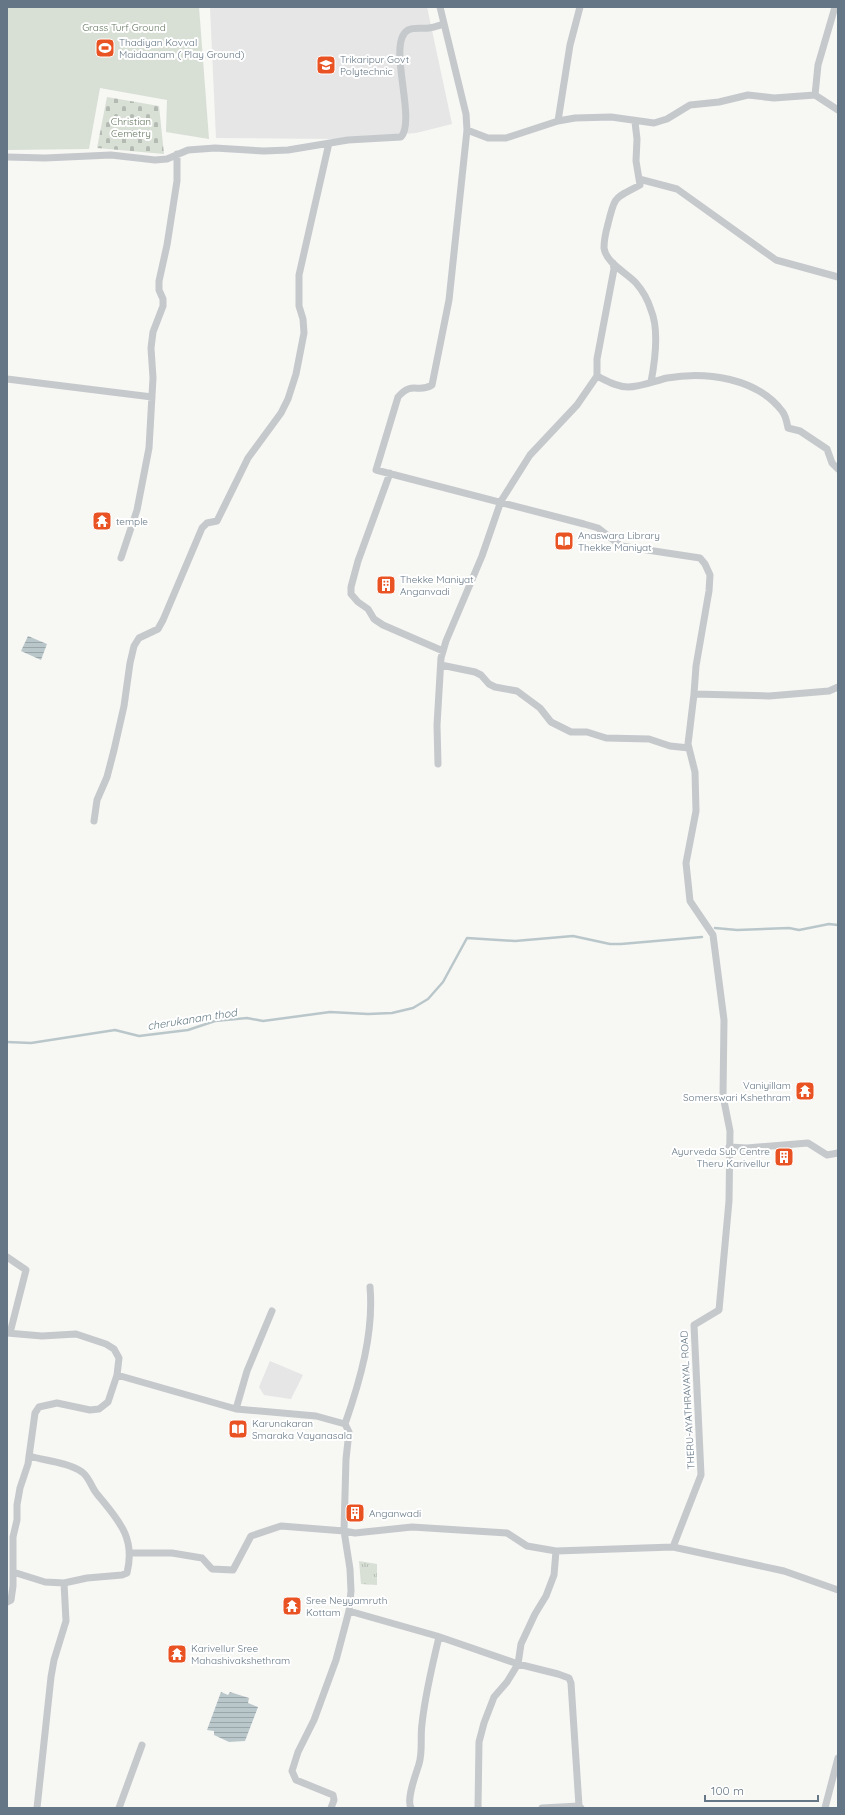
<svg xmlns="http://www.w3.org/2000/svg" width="845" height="1815" font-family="Quicksand,sans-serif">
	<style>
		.built { fill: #e5e6e5 }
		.grass { fill: url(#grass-tufts) }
		.cemetery { fill: url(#cemetery-stones) }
		.pitch { fill: #d8dfd5 }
		.water { fill: url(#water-rules) }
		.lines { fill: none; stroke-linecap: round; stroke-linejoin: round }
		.stream { stroke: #bac7ca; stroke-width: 2.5 }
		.street { stroke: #c5c9cc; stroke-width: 7 }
		.labels { text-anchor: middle; stroke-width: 4; stroke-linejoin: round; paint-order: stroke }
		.park-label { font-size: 10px; fill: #657860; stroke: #fff }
		.poi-label { font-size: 10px; fill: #657786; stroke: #fff; text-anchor: start }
		.street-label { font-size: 10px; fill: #657786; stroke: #fff }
		.water-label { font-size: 11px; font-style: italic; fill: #617982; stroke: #fff }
	</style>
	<defs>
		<pattern id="grass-tufts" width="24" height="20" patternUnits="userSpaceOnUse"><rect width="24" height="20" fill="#d8dfd5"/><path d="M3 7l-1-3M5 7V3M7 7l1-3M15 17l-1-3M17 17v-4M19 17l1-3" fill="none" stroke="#b3bab2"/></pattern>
		<pattern id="cemetery-stones" width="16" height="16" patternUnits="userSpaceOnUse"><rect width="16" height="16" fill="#d8dfd5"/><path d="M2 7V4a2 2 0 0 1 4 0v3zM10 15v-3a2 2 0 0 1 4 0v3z" fill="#b3bab2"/></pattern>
		<pattern id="water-rules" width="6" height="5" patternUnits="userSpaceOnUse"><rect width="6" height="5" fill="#bac7ca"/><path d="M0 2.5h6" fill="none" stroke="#9ba6aa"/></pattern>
	</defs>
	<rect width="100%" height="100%" fill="#f7f7f4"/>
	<!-- built -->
	<path class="built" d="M210 7H427L452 124 416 133 339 139 216 138Z
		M270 1361 303 1375 291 1399 264 1395 259 1387Z"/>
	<!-- grass -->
	<path class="grass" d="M359 1561 377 1564V1585L361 1584Z"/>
	<!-- cemetery -->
	<path class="cemetery" d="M107 97 159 106 164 154 97 148Z"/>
	<!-- pitch -->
	<path class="pitch" d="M7 7H199L209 139 166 132 167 100 100 88 89 149 7 150Z"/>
	<!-- water -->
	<path class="water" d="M28 636 47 644 41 660 21 651Z
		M221 1692 228 1695 230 1692 249 1698 248 1703 258 1707 245 1741 229 1742 214 1735V1731L207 1730Z"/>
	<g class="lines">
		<!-- stream -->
		<path class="stream" d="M715 928 737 930 789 928 799 930 829 924 838 925
			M7 1042 31 1043 115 1030 139 1036 188 1030 215 1021 247 1018 263 1021 330 1012 368 1014 392 1013 413 1008 428 999 443 982 467 938 515 941 573 936 610 944H621L702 937"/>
		<!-- street -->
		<path class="street" d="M440 7 466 114 467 130 449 300 432 385C418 394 413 380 398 397L376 470 584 524 598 528 621 546 700 558 705 564 710 575 709 591 696 666 694 694
			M815 95 838 110
			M558 121 570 45 580 7
			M635 122 637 139 636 161 640 185C615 199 615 194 608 224 606 231 604 240 604 248 606 263 627 273 636 283 643 291 648 300 651 310 659 329 655 361 651 382
			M467 130 488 138H506L558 121 575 118 611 117 654 123 667 119 690 105 719 102 748 95 774 98 815 95 818 65 835 7
			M7 157 45 158 111 155 155 160 167 159 188 150 215 148 264 151 288 150 348 140 401 137C417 119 386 42 408 30 414 27 423 29 429 28 435 27 440 25 444 24
			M639 179 677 189 776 260 838 277
			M613 263 614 269 597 359V376C607 381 617 387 628 387 641 387 654 381 667 378 706 371 757 378 782 411 786 416 787 423 788 428L800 431 827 449 832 463 838 469
			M7 379 152 397
			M390 473 358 561 351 587V594L358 602 368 609 374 619 383 625 443 651
			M121 558 137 510 149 448 153 378 151 348 153 332 163 306V299L159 290V281L167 245 177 181V154
			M441 665 475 672 481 675 489 684 495 687 517 691 540 708 551 722 571 732H587L606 738 649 739 670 746 689 748
			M838 687 829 691 769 696 694 694 688 744 695 772 696 811 686 863 690 901 713 935 724 1020 723 1096 730 1131 729 1201 719 1310 694 1325 701 1475 673 1547 784 1571 838 1590
			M438 764 437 725 441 658 446 641 482 556 501 501 530 455 577 405 597 376
			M94 821 97 800 107 777 114 750 124 706 130 663 134 646 139 638 158 629 163 620 202 528 207 523 217 521 248 458 281 413 288 399 296 374 304 333 303 319 299 306V275L329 143
			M729 1147 747 1148 808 1143 827 1155 838 1153
			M7 1257 26 1270 10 1333
			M7 1333 42 1336 76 1334 106 1344 114 1349 119 1358 117 1375 236 1409 316 1416 345 1424 349 1432 346 1459 344 1531 355 1533 412 1527 507 1533 527 1546 556 1551 673 1547
			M236 1409 247 1371 272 1311
			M345 1424C360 1381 374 1333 370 1287
			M129 1553H172L202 1558 212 1569 233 1570 251 1536 281 1526 344 1531 350 1569 351 1591 349 1611 336 1660 314 1720 298 1752 292 1771 296 1780 333 1795 334 1800 331 1808
			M13 1572 45 1582 64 1583 87 1578 122 1575 127 1573C136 1537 118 1520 97 1494 91 1487 90 1478 82 1472 67 1462 46 1461 29 1456
			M7 1602 11 1600 13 1586V1537L17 1520V1505L20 1488 28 1464 35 1413 39 1407 57 1403 90 1410 99 1409 108 1402 117 1375
			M349 1611 437 1636 518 1664 558 1674 569 1678 571 1683 579 1806 581 1808
			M37 1808 51 1677 54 1660 66 1621 64 1583
			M119 1808 142 1745
			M411 1808C406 1799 416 1774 419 1764 423 1751 420 1737 422 1724 425 1695 432 1666 439 1637
			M478 1808 479 1742 484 1723 494 1697 507 1682 518 1664 521 1644 535 1614 546 1596 554 1575 556 1551
			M542 1808 579 1806
			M825 1808 838 1758"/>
	</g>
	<!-- icons -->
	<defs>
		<g id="stadium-square" transform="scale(1)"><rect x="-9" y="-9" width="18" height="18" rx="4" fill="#e95223" stroke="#fff"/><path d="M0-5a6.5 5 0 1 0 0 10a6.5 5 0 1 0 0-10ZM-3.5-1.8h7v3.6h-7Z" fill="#fff"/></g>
		<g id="university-square" transform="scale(1)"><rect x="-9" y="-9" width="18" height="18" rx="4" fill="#e95223" stroke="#fff"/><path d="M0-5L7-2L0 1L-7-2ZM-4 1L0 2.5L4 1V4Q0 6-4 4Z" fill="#fff"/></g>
		<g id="temple-square" transform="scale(1)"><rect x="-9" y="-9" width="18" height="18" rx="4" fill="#e95223" stroke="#fff"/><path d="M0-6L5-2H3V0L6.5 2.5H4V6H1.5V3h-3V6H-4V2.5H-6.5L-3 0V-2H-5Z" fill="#fff"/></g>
		<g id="library-square" transform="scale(1)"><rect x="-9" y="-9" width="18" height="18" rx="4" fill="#e95223" stroke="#fff"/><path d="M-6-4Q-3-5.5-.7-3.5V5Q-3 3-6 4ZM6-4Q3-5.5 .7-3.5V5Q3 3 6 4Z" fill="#fff"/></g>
		<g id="building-square" transform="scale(1)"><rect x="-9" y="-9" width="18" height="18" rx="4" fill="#e95223" stroke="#fff"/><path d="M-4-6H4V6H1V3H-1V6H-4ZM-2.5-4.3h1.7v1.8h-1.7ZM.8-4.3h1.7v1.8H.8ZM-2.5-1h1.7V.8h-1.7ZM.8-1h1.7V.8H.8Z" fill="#fff"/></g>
	</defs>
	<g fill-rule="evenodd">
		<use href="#stadium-square" x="105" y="48"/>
		<use href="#university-square" x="326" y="65"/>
		<use href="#temple-square" x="102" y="521"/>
		<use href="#library-square" x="564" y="541"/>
		<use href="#building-square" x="386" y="585"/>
		<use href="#temple-square" x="805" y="1091"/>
		<use href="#building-square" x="784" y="1157"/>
		<use href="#library-square" x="238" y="1429"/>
		<use href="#building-square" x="355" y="1513"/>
		<use href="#temple-square" x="292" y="1606"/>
		<use href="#temple-square" x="177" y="1654"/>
	</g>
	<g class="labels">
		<!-- park labels -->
		<g class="park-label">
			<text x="124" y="31">Grass Turf Ground</text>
			<text x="131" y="125">Christian<tspan x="131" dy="12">Cemetry</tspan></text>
		</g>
		<!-- poi labels -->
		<g class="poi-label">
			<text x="119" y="46">Thadiyan Kovval<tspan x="119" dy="12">Maidaanam ( Play Ground)</tspan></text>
			<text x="340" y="63">Trikaripur Govt<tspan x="340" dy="12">Polytechnic</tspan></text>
			<text x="116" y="525">temple</text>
			<text x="578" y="539">Anaswara Library<tspan x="578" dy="12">Thekke Maniyat</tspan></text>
			<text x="400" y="583">Thekke Maniyat<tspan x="400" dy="12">Anganvadi</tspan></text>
			<text x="791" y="1089" text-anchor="end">Vaniyillam<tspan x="791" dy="12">Somerswari Kshethram</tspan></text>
			<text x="770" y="1155" text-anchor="end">Ayurveda Sub Centre<tspan x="770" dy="12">Theru Karivellur</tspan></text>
			<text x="252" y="1427">Karunakaran<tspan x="252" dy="12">Smaraka Vayanasala</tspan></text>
			<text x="369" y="1517">Anganwadi</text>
			<text x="306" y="1604">Sree Neyyamruth<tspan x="306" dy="12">Kottam</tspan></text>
			<text x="191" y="1652">Karivellur Sree<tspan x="191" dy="12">Mahashivakshethram</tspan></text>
		</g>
		<!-- street labels -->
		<g class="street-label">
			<text transform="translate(687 1400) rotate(-93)" y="4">THERU-AYATHRAVAYAL ROAD</text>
		</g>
		<!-- water labels -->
		<g class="water-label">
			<text transform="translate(192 1019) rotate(-9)" y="4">cherukanam thod</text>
		</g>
	</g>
	<!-- border -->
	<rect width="845" height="1815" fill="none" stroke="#657786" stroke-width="16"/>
	<!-- scale -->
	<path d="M705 1795v6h113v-6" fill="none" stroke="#657786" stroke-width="2"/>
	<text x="711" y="1795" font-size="12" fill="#657786" stroke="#ffffff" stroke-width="3" paint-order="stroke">100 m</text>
</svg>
